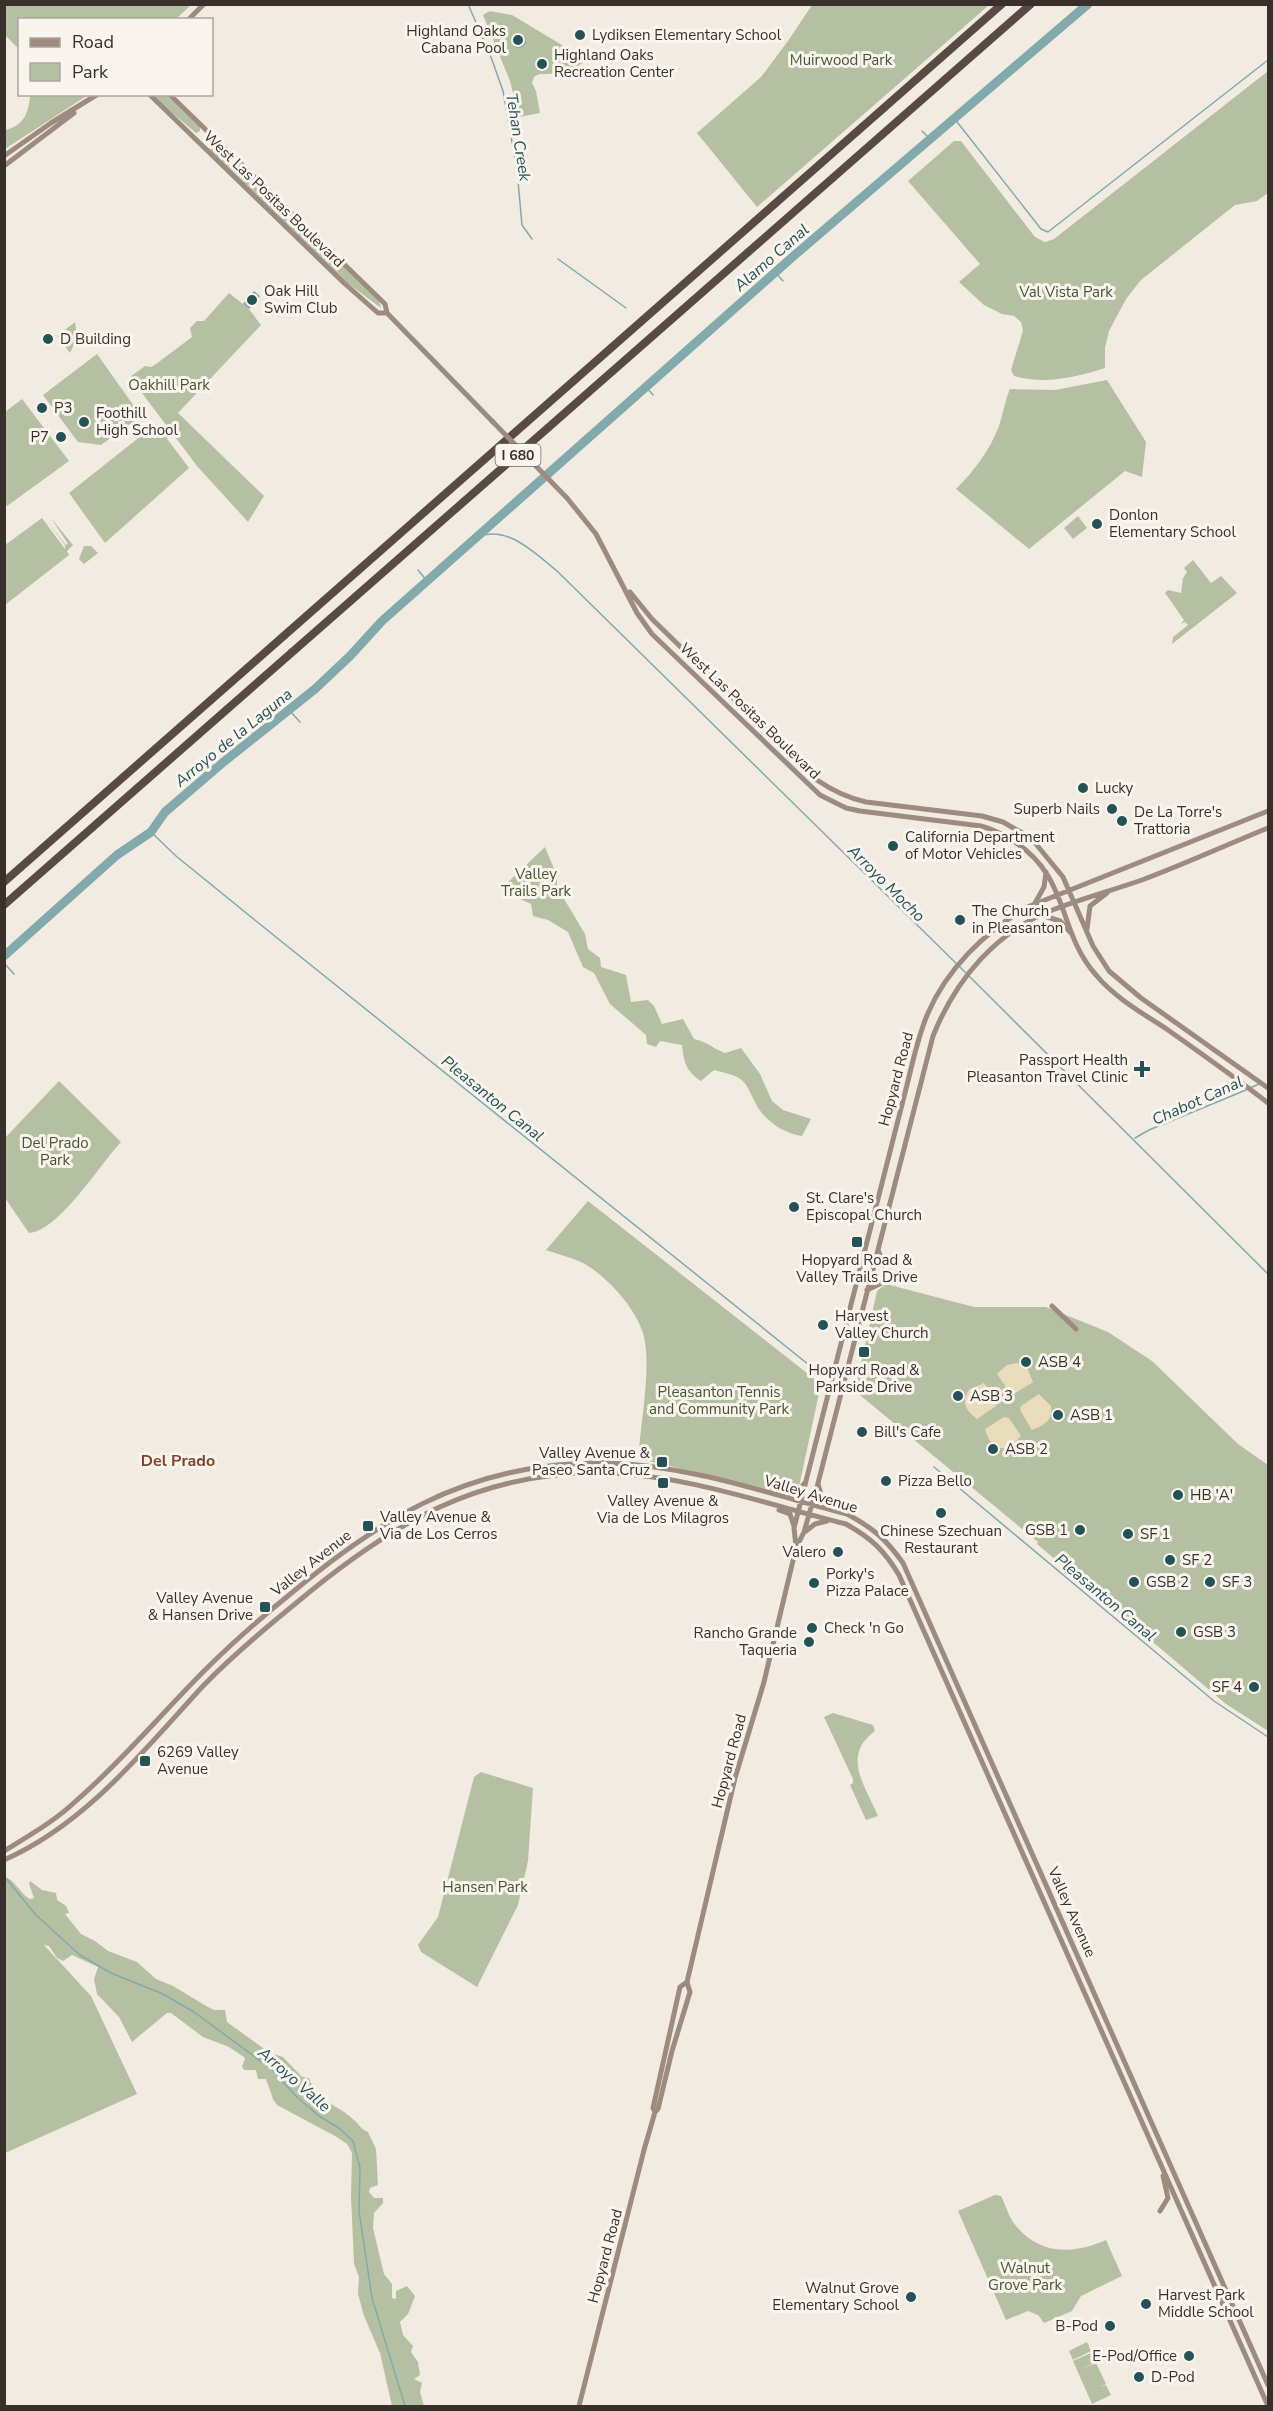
<svg xmlns="http://www.w3.org/2000/svg" width="1273" height="2411" font-family="'Nunito Sans',sans-serif">
	<style>
		.green { fill: #b5c0a2 }
		.sand { fill: #eadcbb }
		.water { fill: #82aaad }
		.lines { fill: none; stroke-linecap: round; stroke-linejoin: round }
		.stream { stroke: #82aaad; stroke-width: 1.5 }
		.river { stroke: #82aaad; stroke-width: 9 }
		.secondary { stroke: #9d8b7f; stroke-width: 5 }
		.highway { stroke: #594b43; stroke-width: 8 }
		.secondary-bridge { stroke: #9d8b7f; stroke-width: 5 }
		.poi-dot { fill: #245257; stroke: #f9f5ee; stroke-width: 2 }
		.labels { text-anchor: middle; stroke-width: 6; stroke-linejoin: round; paint-order: stroke }
		.shield { fill: #f9f5ee; stroke: #736b66; stroke-width: 1.5 }
		.shield-label { font-size: 14px; font-weight: bold; fill: #39302c }
		.poi-label { font-size: 15px; fill: #39302c; stroke: #f9f5ee; text-anchor: start }
		.park-label { font-size: 15px; fill: #475531; stroke: #f9f5ee }
		.street-label { font-size: 15px; fill: #39302c; stroke: #f9f5ee }
		.water-label { font-size: 16px; font-style: italic; fill: #245257; stroke: #f9f5ee }
		.neighbourhood-label { font-size: 16px; font-weight: bold; fill: #82432a; stroke: #f9f5ee }
	</style>
	<rect width="100%" height="100%" fill="#f2ebe1"/>
	<!-- green -->
	<path class="green" d="M4 5 5 4 191 5 176 19 20 20 19 49 5 35Z
		M812 5H989L757 207 697 133 761 77 788 41Z
		M490 11 512 15 587 60C577 68 562 73 548 74 542 74 539 73 534 77L532 83 536 91 540 113 519 117 510 81 483 15Z
		M1268 71V193L1257 201 1235 205 1141 280 1126 299 1109 331 1105 348V368C1077 377 1044 385 1014 376L1011 370 1023 331 1021 322 1014 316 1002 314 984 305 959 282 980 264 908 181 954 141H961L1035 237 1045 242 1054 239Z
		M30 95H88L5 149V130C24 126 29 112 30 95Z
		M151 95H166L200 127V131L196 133Z
		M212 140 379 301 381 308 346 282 209 149V142Z
		M229 293 249 309 261 325 178 413 264 496 248 522 197 466 130 377 145 366 151 367 156 364 192 337 190 328 197 321H204Z
		M75 322 77 338 70 353 57 336Z
		M97 354 141 416 101 445 78 442 43 395Z
		M1107 380 1146 442 1142 477 1125 471 1029 549 956 489C974 471 990 450 999 426 1003 414 1005 400 1010 389L1055 390Z
		M22 399 69 461 7 506 4 503 5 412Z
		M156 424 189 468 105 543 69 493Z
		M1078 516 1087 528 1073 539 1064 528Z
		M42 518 65 549V545L47 521 66 545 68 544 51 518 73 545 67 551 69 555 5 605V545Z
		M84 546H91L98 553 84 564 79 559Z
		M1193 560 1211 583 1221 576 1237 593 1172 644 1173 637 1188 625 1185 622 1181 624 1184 620 1165 593 1168 590 1181 593 1183 578 1187 572 1184 568Z
		M545 847 557 876V887L585 934 588 949 600 958 601 967 626 975 631 1002 648 1000 654 1006 662 1024 683 1019 694 1039C708 1042 712 1048 725 1053L741 1048 760 1074 772 1101 783 1110 811 1119 802 1136C782 1133 762 1119 754 1100 749 1091 747 1082 737 1077 731 1074 721 1072 714 1070L701 1081C686 1071 684 1063 682 1045L660 1041 656 1047 647 1044 646 1035 610 1004 594 973 583 967 568 932 548 920 533 916 531 904 516 897 504 886Z
		M59 1081 121 1142C101 1163 59 1231 29 1233L5 1198V1138Z
		M588 1201 821 1384 797 1496 644 1460 639 1452C641 1420 652 1363 643 1333 635 1307 605 1274 581 1262 570 1257 557 1254 546 1250Z
		M886 1284 974 1307H1046L1108 1332 1152 1361 1238 1444 1268 1465V1731L1226 1704 1037 1544 1038 1542 855 1391 877 1291Z
		M833 1713 873 1725 875 1731C841 1756 865 1785 878 1816L866 1820 850 1785 853 1783V1779L824 1717Z
		M481 1772 533 1788 528 1861 518 1905 477 1987 421 1952 418 1945 438 1917 474 1777Z
		M4 1877C15 1879 20 1894 30 1899L34 1898 29 1884 30 1881 42 1890 56 1893 57 1900 66 1906 69 1913 65 1914 81 1934 95 1941 108 1951 137 1962 156 1979 173 1986 208 2007 214 2010H225L227 2022 270 2053 283 2057 302 2077 309 2078C317 2103 338 2104 354 2120 360 2125 360 2129 368 2132L376 2149 378 2185 370 2188 369 2192 374 2198H383V2203L374 2213 373 2228 384 2274 392 2284V2298L396 2299V2291L407 2286 415 2296 408 2314 400 2322 403 2335 413 2346 411 2352 418 2362 420 2375 414 2379 422 2383 420 2392 424 2406H392L380 2353 364 2316 358 2294 359 2277 354 2264 351 2196 352 2153 347 2144 335 2136 277 2105 273 2099 266 2079H258L256 2070H244L242 2066 245 2059 244 2057 229 2047 203 2037 171 2013H167L132 2042 119 2017 97 1994 94 1979 98 1967 72 1955 63 1961 57 1958 49 1946 44 1945 91 1996 137 2094 5 2153Z
		M995 2195 1001 2196C1006 2206 1009 2218 1016 2226 1041 2256 1074 2254 1106 2240L1122 2276 1081 2296 1072 2311 1044 2323 1038 2315 1028 2311 1006 2320 958 2211Z
		M1087 2342 1091 2351 1073 2360 1069 2351Z
		M1091 2353 1096 2362 1081 2369 1096 2363 1106 2384 1100 2387 1106 2385 1111 2395 1092 2404 1073 2361Z"/>
	<!-- sand -->
	<path class="sand" d="M1017 1363 1027 1368 1033 1382 1014 1394 1010 1393 997 1374 1007 1365Z
		M984 1383 997 1402 996 1406 977 1419C966 1410 960 1402 970 1389Z
		M1039 1394 1051 1406C1053 1421 1044 1425 1032 1430L1020 1410 1021 1406Z
		M1004 1417 1009 1418 1021 1436 1009 1448C994 1450 989 1442 985 1429Z"/>
	<!-- water -->
	<path class="water" d="M512 41a7 7 0 1 1 14 0a7 7 0 1 1-14 0Z
		M254 291 260 296 249 309 243 304Z"/>
	<g class="lines">
		<!-- stream -->
		<path class="stream" d="M468 4 491 57 503 91 517 170 522 225 532 239
			M954 118 1041 229 1048 232 1268 60
			M922 131 930 139
			M558 259 626 308
			M776 273 783 281
			M647 388 653 395
			M477 537C508 525 533 552 556 570L966 973
			M418 570 427 581
			M289 710 300 722
			M151 832 176 856 256 921 824 1377
			M4 963 14 974
			M969 976 1268 1274
			M1250 1088 1259 1084
			M1135 1138 1149 1130 1246 1090
			M934 1467 1214 1701 1268 1737
			M4 1876 36 1915 80 1955 111 1973 163 1994 194 2012 270 2068 297 2097 319 2116 339 2128 353 2141 360 2168 359 2211 372 2298 405 2406"/>
		<!-- river -->
		<path class="river" d="M4 956 117 855 151 832 165 812 221 764 315 689 350 656 382 621 797 253 1088 4"/>
		<!-- secondary -->
		<path class="secondary" d="M188 20 204 4
			M149 94 344 283 378 313H387
			M169 94 385 304 387 313 493 422
			M4 156 51 123 98 94
			M4 166 74 113
			M567 498 596 534 637 613 652 634 820 795 846 808 860 811 981 826C992 829 1000 833 1010 839 1071 875 1056 930 1096 975 1115 998 1144 1014 1168 1030 1202 1054 1236 1078 1268 1103
			M630 592 652 619 817 780C833 791 848 798 866 802L982 816 1003 822 1031 838 1063 877 1093 946 1109 971 1141 998 1268 1088
			M1035 903 1044 887 1046 872
			M1041 915 1060 921 1072 934
			M1087 929 1090 906 1107 893
			M878 1250 885 1267 894 1275
			M867 1290 888 1280
			M1052 1306 1076 1329
			M818 1484 822 1498 832 1510
			M787 1497 795 1494 805 1483
			M779 1510 790 1514 794 1526
			M806 1531 815 1524 827 1521
			M796 1547 794 1528 907 1085C913 1061 918 1036 928 1013 947 969 984 933 1025 908L1268 811
			M4 1851C30 1835 55 1821 77 1800 123 1760 162 1713 205 1670 233 1642 263 1616 294 1591 378 1521 459 1471 571 1464 584 1464 598 1462 611 1463 691 1466 770 1494 847 1514 873 1528 886 1539 903 1563L1268 2385
			M4 1860C86 1824 144 1750 203 1686 232 1656 263 1630 295 1604 390 1524 481 1469 610 1473 689 1476 769 1505 846 1524 871 1538 884 1550 899 1575L1268 2406
			M655 2112 653 2108 680 1987 687 1982
			M1160 2211 1168 2198 1163 2176
			M579 2406 644 2150 655 2112 658 2109 672 2051 690 1992 687 1982 735 1778 764 1682 796 1548 804 1532 817 1487 933 1036C956 979 996 931 1055 909 1084 898 1113 890 1142 880 1185 864 1226 845 1268 828"/>
		<!-- highway -->
		<path class="highway" d="M4 882 1002 4
			M4 905 1031 4"/>
		<!-- secondary-bridge -->
		<path class="secondary-bridge" d="M493 422 567 498"/>
	</g>
	<!-- markers -->
	<g class="poi-dot">
		<circle cx="580" cy="35" r="6"/>
		<circle cx="518" cy="40" r="6"/>
		<circle cx="542" cy="64" r="6"/>
		<circle cx="252" cy="300" r="6"/>
		<circle cx="48" cy="339" r="6"/>
		<circle cx="42" cy="408" r="6"/>
		<circle cx="84" cy="422" r="6"/>
		<circle cx="61" cy="437" r="6"/>
		<circle cx="1097" cy="524" r="6"/>
		<circle cx="1083" cy="788" r="6"/>
		<circle cx="1112" cy="809" r="6"/>
		<circle cx="1122" cy="821" r="6"/>
		<circle cx="893" cy="846" r="6"/>
		<circle cx="960" cy="920" r="6"/>
		<path d="M1139 1060h6v6h6v6h-6v6h-6v-6h-6v-6h6z"/>
		<circle cx="794" cy="1207" r="6"/>
		<rect x="851" y="1236" width="12" height="12" rx="3"/>
		<circle cx="823" cy="1325" r="6"/>
		<rect x="858" y="1346" width="12" height="12" rx="3"/>
		<circle cx="1026" cy="1362" r="6"/>
		<circle cx="958" cy="1396" r="6"/>
		<circle cx="1058" cy="1415" r="6"/>
		<circle cx="862" cy="1432" r="6"/>
		<circle cx="993" cy="1449" r="6"/>
		<rect x="656" y="1456" width="12" height="12" rx="3"/>
		<circle cx="886" cy="1481" r="6"/>
		<rect x="657" y="1477" width="12" height="12" rx="3"/>
		<circle cx="1178" cy="1495" r="6"/>
		<circle cx="941" cy="1513" r="6"/>
		<rect x="362" y="1520" width="12" height="12" rx="3"/>
		<circle cx="1080" cy="1530" r="6"/>
		<circle cx="1128" cy="1534" r="6"/>
		<circle cx="838" cy="1552" r="6"/>
		<circle cx="1170" cy="1560" r="6"/>
		<circle cx="1134" cy="1582" r="6"/>
		<circle cx="1210" cy="1582" r="6"/>
		<circle cx="814" cy="1583" r="6"/>
		<rect x="259" y="1601" width="12" height="12" rx="3"/>
		<circle cx="812" cy="1628" r="6"/>
		<circle cx="1181" cy="1632" r="6"/>
		<circle cx="809" cy="1642" r="6"/>
		<circle cx="1254" cy="1687" r="6"/>
		<rect x="139" y="1755" width="12" height="12" rx="3"/>
		<circle cx="911" cy="2297" r="6"/>
		<circle cx="1146" cy="2304" r="6"/>
		<circle cx="1110" cy="2326" r="6"/>
		<circle cx="1189" cy="2356" r="6"/>
		<circle cx="1139" cy="2377" r="6"/>
	</g>
	<g class="labels">
		<!-- shield labels -->
		<rect class="shield" x="495.5" y="444" width="45" height="22" rx="4.5"/>
		<g class="shield-label">
			<text x="518" y="460">I 680</text>
		</g>
		<!-- poi labels -->
		<g class="poi-label">
			<text x="506" y="36" text-anchor="end">Highland Oaks<tspan x="506" dy="17">Cabana Pool</tspan></text>
			<text x="592" y="40">Lydiksen Elementary School</text>
			<text x="554" y="60">Highland Oaks<tspan x="554" dy="17">Recreation Center</tspan></text>
			<text x="264" y="296">Oak Hill<tspan x="264" dy="17">Swim Club</tspan></text>
			<text x="60" y="344">D Building</text>
			<text x="54" y="413">P3</text>
			<text x="96" y="418">Foothill<tspan x="96" dy="17">High School</tspan></text>
			<text x="49" y="442" text-anchor="end">P7</text>
			<text x="1109" y="520">Donlon<tspan x="1109" dy="17">Elementary School</tspan></text>
			<text x="1095" y="793">Lucky</text>
			<text x="1100" y="814" text-anchor="end">Superb Nails</text>
			<text x="1134" y="817">De La Torre's<tspan x="1134" dy="17">Trattoria</tspan></text>
			<text x="905" y="842">California Department<tspan x="905" dy="17">of Motor Vehicles</tspan></text>
			<text x="972" y="916">The Church<tspan x="972" dy="17">in Pleasanton</tspan></text>
			<text x="1128" y="1065" text-anchor="end">Passport Health<tspan x="1128" dy="17">Pleasanton Travel Clinic</tspan></text>
			<text x="806" y="1203">St. Clare's<tspan x="806" dy="17">Episcopal Church</tspan></text>
			<text x="857" y="1265" text-anchor="middle">Hopyard Road &amp;<tspan x="857" dy="17">Valley Trails Drive</tspan></text>
			<text x="835" y="1321">Harvest<tspan x="835" dy="17">Valley Church</tspan></text>
			<text x="1038" y="1367">ASB 4</text>
			<text x="864" y="1375" text-anchor="middle">Hopyard Road &amp;<tspan x="864" dy="17">Parkside Drive</tspan></text>
			<text x="970" y="1401">ASB 3</text>
			<text x="1070" y="1420">ASB 1</text>
			<text x="874" y="1437">Bill's Cafe</text>
			<text x="1005" y="1454">ASB 2</text>
			<text x="650" y="1458" text-anchor="end">Valley Avenue &amp;<tspan x="650" dy="17">Paseo Santa Cruz</tspan></text>
			<text x="898" y="1486">Pizza Bello</text>
			<text x="1190" y="1500">HB 'A'</text>
			<text x="663" y="1506" text-anchor="middle">Valley Avenue &amp;<tspan x="663" dy="17">Via de Los Milagros</tspan></text>
			<text x="380" y="1522">Valley Avenue &amp;<tspan x="380" dy="17">Via de Los Cerros</tspan></text>
			<text x="1068" y="1535" text-anchor="end">GSB 1</text>
			<text x="941" y="1536" text-anchor="middle">Chinese Szechuan<tspan x="941" dy="17">Restaurant</tspan></text>
			<text x="1140" y="1539">SF 1</text>
			<text x="826" y="1557" text-anchor="end">Valero</text>
			<text x="1182" y="1565">SF 2</text>
			<text x="826" y="1579">Porky's<tspan x="826" dy="17">Pizza Palace</tspan></text>
			<text x="1146" y="1587">GSB 2</text>
			<text x="1222" y="1587">SF 3</text>
			<text x="253" y="1603" text-anchor="end">Valley Avenue<tspan x="253" dy="17">&amp; Hansen Drive</tspan></text>
			<text x="824" y="1633">Check 'n Go</text>
			<text x="1193" y="1637">GSB 3</text>
			<text x="797" y="1638" text-anchor="end">Rancho Grande<tspan x="797" dy="17">Taqueria</tspan></text>
			<text x="1242" y="1692" text-anchor="end">SF 4</text>
			<text x="157" y="1757">6269 Valley<tspan x="157" dy="17">Avenue</tspan></text>
			<text x="899" y="2293" text-anchor="end">Walnut Grove<tspan x="899" dy="17">Elementary School</tspan></text>
			<text x="1158" y="2300">Harvest Park<tspan x="1158" dy="17">Middle School</tspan></text>
			<text x="1098" y="2331" text-anchor="end">B-Pod</text>
			<text x="1177" y="2361" text-anchor="end">E-Pod/Office</text>
			<text x="1151" y="2382">D-Pod</text>
		</g>
		<!-- park labels -->
		<g class="park-label">
			<text x="841" y="65">Muirwood Park</text>
			<text x="1066" y="297">Val Vista Park</text>
			<text x="169" y="390">Oakhill Park</text>
			<text x="536" y="879">Valley<tspan x="536" dy="17">Trails Park</tspan></text>
			<text x="55" y="1148">Del Prado<tspan x="55" dy="17">Park</tspan></text>
			<text x="719" y="1397">Pleasanton Tennis<tspan x="719" dy="17">and Community Park</tspan></text>
			<text x="485" y="1892">Hansen Park</text>
			<text x="1025" y="2273">Walnut<tspan x="1025" dy="17">Grove Park</tspan></text>
		</g>
		<!-- street labels -->
		<g class="street-label">
			<text transform="translate(274 199) rotate(44)" y="5">West Las Positas Boulevard</text>
			<text transform="translate(750 711) rotate(44)" y="5">West Las Positas Boulevard</text>
			<text transform="translate(896 1079) rotate(-75)" y="5">Hopyard Road</text>
			<text transform="translate(811 1494) rotate(17)" y="5">Valley Avenue</text>
			<text transform="translate(311 1563) rotate(-38)" y="5">Valley Avenue</text>
			<text transform="translate(729 1761) rotate(-75)" y="5">Hopyard Road</text>
			<text transform="translate(1072 1912) rotate(66)" y="5">Valley Avenue</text>
			<text transform="translate(605 2256) rotate(-75)" y="5">Hopyard Road</text>
		</g>
		<!-- water labels -->
		<g class="water-label">
			<text transform="translate(519 137) rotate(81)" y="6">Tehan Creek</text>
			<text transform="translate(771 257) rotate(-41)" y="6">Alamo Canal</text>
			<text transform="translate(233 737) rotate(-39)" y="6">Arroyo de la Laguna</text>
			<text transform="translate(887 883) rotate(45)" y="6">Arroyo Mocho</text>
			<text transform="translate(493 1098) rotate(39)" y="6">Pleasanton Canal</text>
			<text transform="translate(1197 1100) rotate(-24)" y="6">Chabot Canal</text>
			<text transform="translate(1106 1597) rotate(40)" y="6">Pleasanton Canal</text>
			<text transform="translate(295 2079) rotate(41)" y="6">Arroyo Valle</text>
		</g>
		<!-- neighbourhood labels -->
		<g class="neighbourhood-label">
			<text x="178" y="1466">Del Prado</text>
		</g>
	</g>
	<!-- border -->
	<rect width="1273" height="2411" fill="none" stroke="#39302c" stroke-width="12"/>
	<!-- legend -->
	<rect x="18" y="18" width="195" height="78" fill="#f9f5ee" stroke="#aca6a0" stroke-width="1.5"/>
	<rect x="30" y="38" width="30" height="9" fill="#9d8b7f" stroke="#aca6a0" stroke-width="1.5"/>
	<text x="72" y="48" font-size="18" fill="#39302c">Road</text>
	<rect x="30" y="63" width="30" height="18" fill="#b5c0a2" stroke="#aca6a0" stroke-width="1.5"/>
	<text x="72" y="78" font-size="18" fill="#39302c">Park</text>
</svg>
